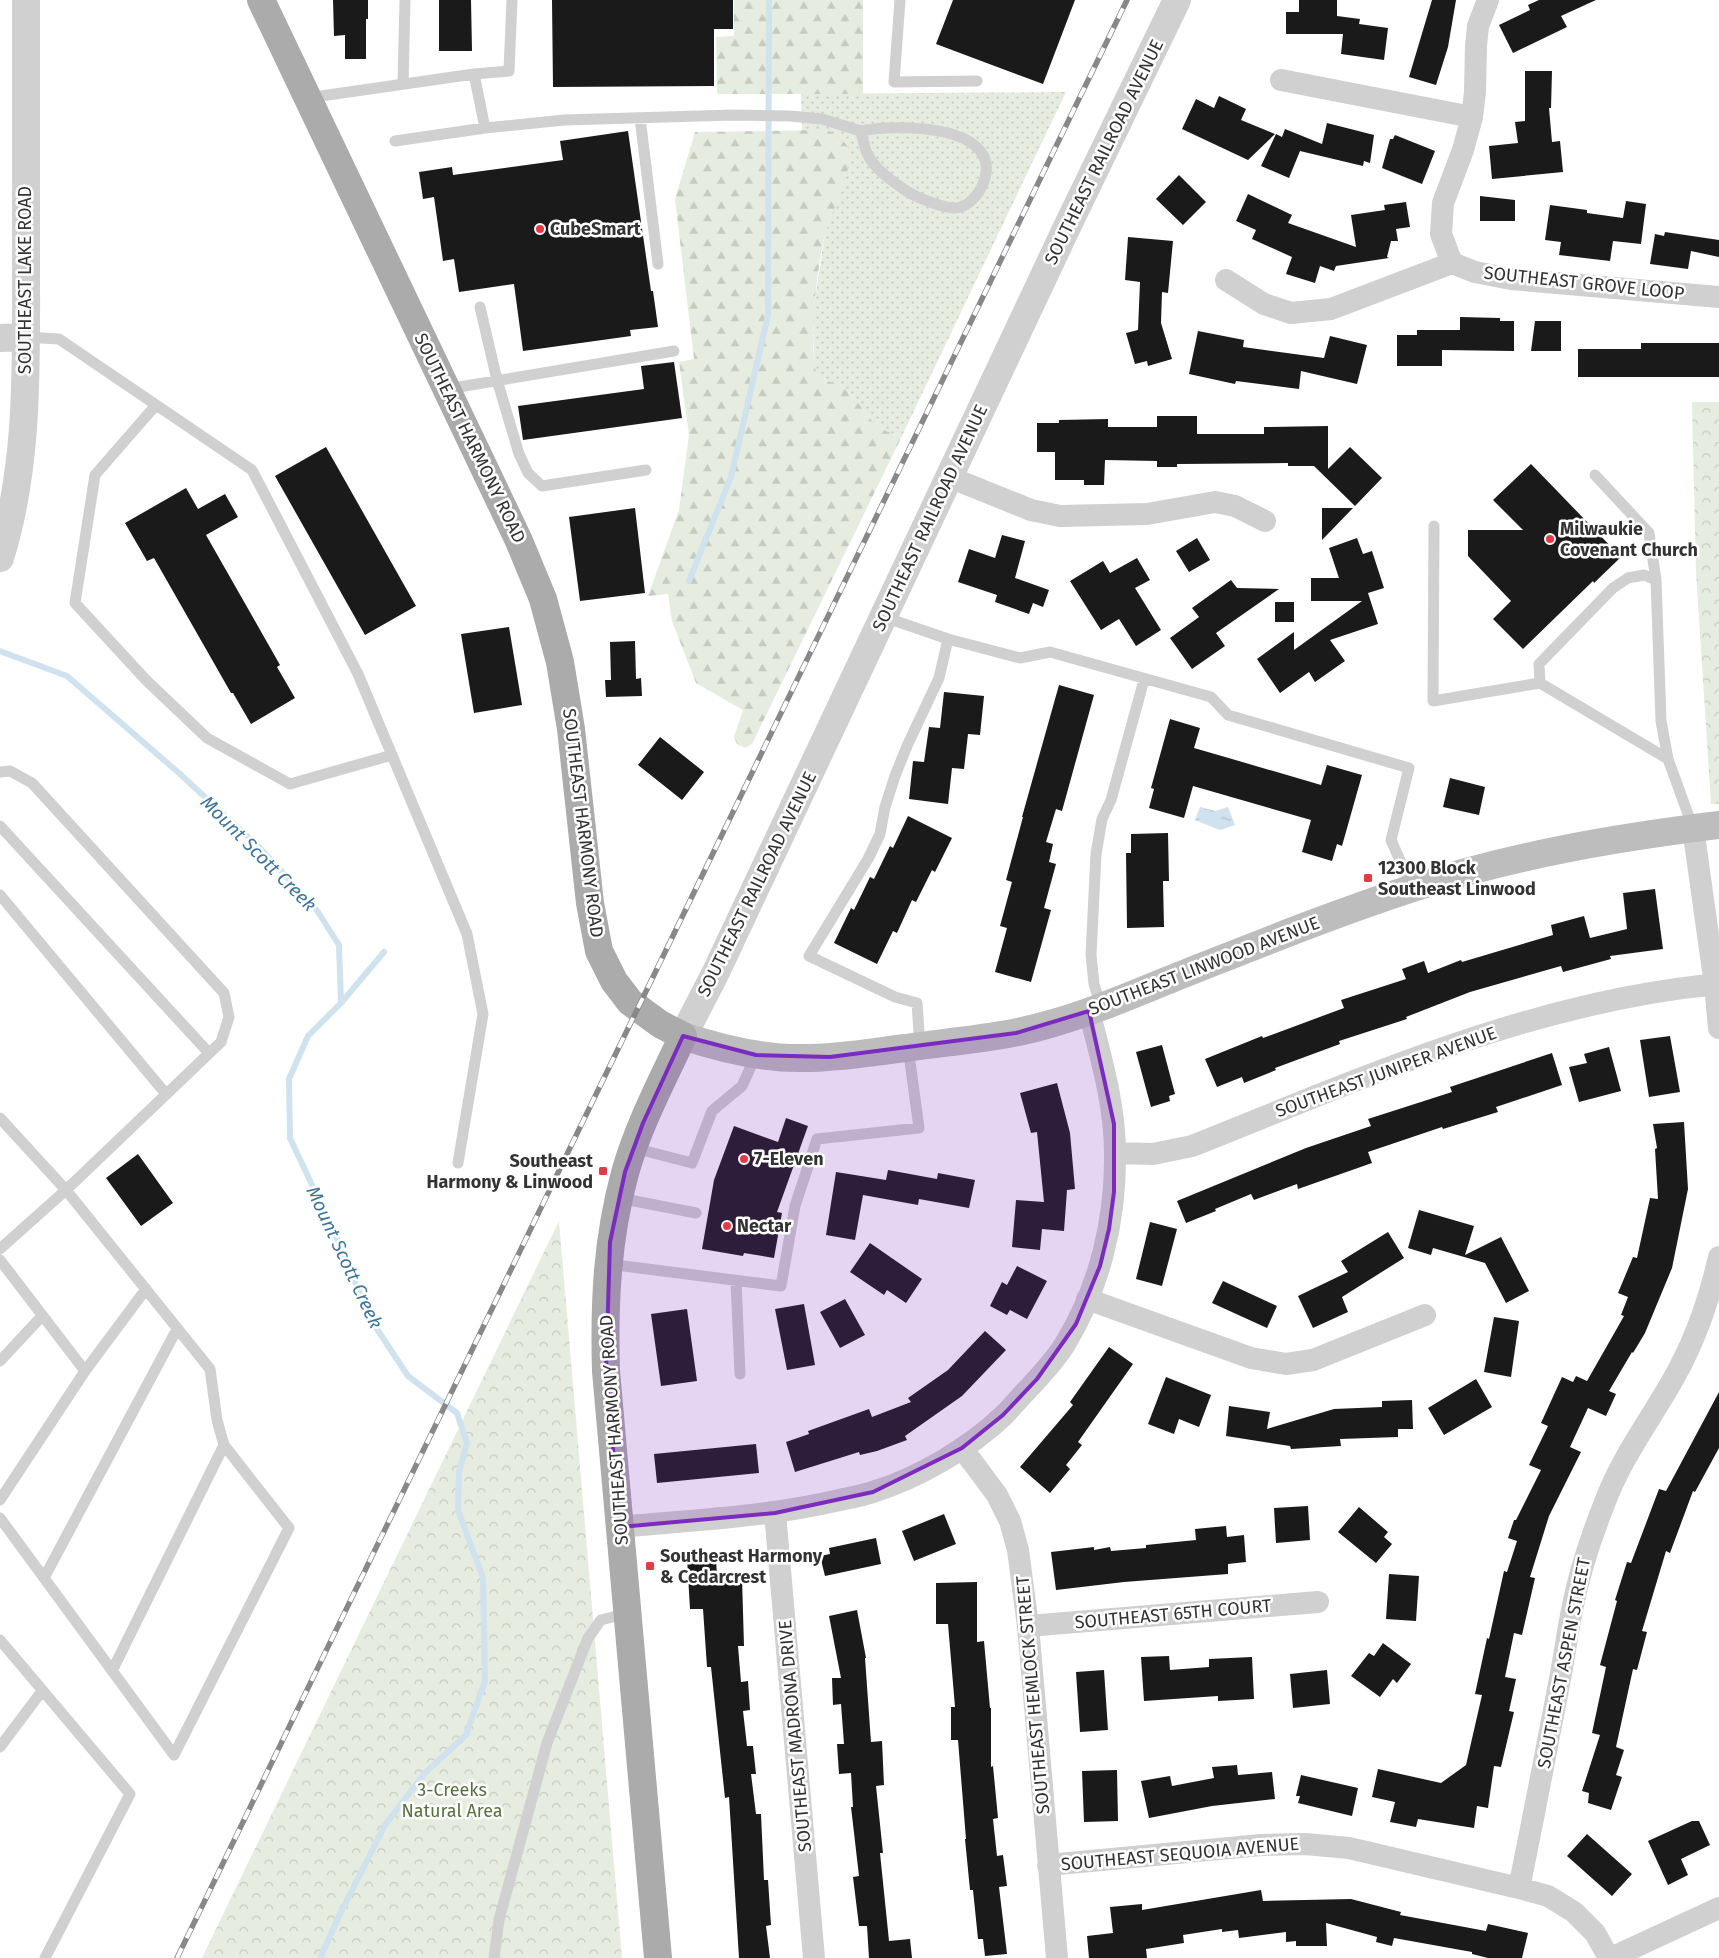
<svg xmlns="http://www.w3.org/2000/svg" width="1719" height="1958" font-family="'Fira Sans',sans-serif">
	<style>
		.grass { fill: url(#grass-dots) }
		.forest { fill: url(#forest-firs) }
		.park { fill: url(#park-crowns) }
		.water { fill: url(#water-ripples) }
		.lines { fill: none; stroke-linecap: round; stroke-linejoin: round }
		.stream { stroke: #cfe2ee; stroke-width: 6 }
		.building { fill: #1a1a1a }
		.service { stroke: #d0d0d0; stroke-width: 11 }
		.minor { stroke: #d0d0d0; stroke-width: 22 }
		.tertiary { stroke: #d0d0d0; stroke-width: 28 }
		.secondary { stroke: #bdbdbd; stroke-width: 28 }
		.primary { stroke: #ababab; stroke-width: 28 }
		.rail-casing { stroke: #888; stroke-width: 5.5 }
		.rail { stroke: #fff; stroke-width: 4; stroke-dasharray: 11; stroke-linecap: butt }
		.marked { fill: #7b2cbf; fill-opacity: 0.2; stroke: #7b2cbf; stroke-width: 4; stroke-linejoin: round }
		.poi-dot { fill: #e63946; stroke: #fff; stroke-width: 2 }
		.labels { text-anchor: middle; stroke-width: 5; stroke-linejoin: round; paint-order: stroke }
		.street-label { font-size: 18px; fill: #333; stroke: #fff }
		.poi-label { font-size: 18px; font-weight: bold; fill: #333; stroke: #fff; text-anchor: start }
		.park-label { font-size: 18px; fill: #56703f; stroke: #fff }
		.water-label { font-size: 19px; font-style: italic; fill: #3f7597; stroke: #fff }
	</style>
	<defs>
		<pattern id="grass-dots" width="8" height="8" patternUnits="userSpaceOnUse" patternTransform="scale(1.25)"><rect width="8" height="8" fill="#e6ecdf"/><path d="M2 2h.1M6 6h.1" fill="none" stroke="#c6cbc0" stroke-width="1.8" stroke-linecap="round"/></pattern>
		<pattern id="forest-firs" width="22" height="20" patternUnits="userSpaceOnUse" patternTransform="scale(1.25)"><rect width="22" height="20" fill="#e6ecdf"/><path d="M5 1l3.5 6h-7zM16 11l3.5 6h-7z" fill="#c6cbc0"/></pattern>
		<pattern id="park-crowns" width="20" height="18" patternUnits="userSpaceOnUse" patternTransform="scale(1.25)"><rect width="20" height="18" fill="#e6ecdf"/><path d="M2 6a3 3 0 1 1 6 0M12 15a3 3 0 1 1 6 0" fill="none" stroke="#c6cbc0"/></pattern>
		<pattern id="water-ripples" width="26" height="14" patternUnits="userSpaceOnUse" patternTransform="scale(1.25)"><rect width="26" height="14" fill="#cfe2ee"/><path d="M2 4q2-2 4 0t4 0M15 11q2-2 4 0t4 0" fill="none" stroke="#b2c2cd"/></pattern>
	</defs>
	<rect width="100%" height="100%" fill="#fff"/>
	<!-- grass -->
	<path class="grass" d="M1066 92 901 438 876 426 846 388 818 377 814 369 813 313 825 233 844 177 828 131H802L801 94Z"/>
	<!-- forest -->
	<path class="forest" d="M734 0H863V94H717L716 37 734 36Z
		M828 130C838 137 851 143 850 158 848 177 833 211 826 231 818 257 806 354 818 377L846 388 876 426 901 438 752 744 745 748 737 744 734 737 743 710 696 683 672 621 668 594 648 596 679 510 689 435 679 362 694 359 675 199 695 132Z"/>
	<!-- park -->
	<path class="park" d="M1692 402H1719V804H1711L1696 572Z
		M559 1221 622 1958H202Z"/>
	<!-- water -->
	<path class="water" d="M1200 807 1215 811 1228 807 1235 825 1220 830 1195 820Z"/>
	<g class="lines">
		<!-- stream -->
		<path class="stream" d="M689 581 731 477 768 315 769 0
			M0 651 67 676 180 774 259 847 316 909 339 945 341 1003
			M320 1958 340 1914 385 1825 424 1774 466 1735 485 1681 483 1578 458 1510 459 1472 467 1443 457 1413 408 1376 371 1320 335 1234 290 1138 289 1079 308 1036 341 1003 384 952"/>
	</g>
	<!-- building -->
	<path class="building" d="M333 0H368V19H366V59H345V35L334 36Z
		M439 0H471L472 51H439Z
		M552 0H733V29H714V86L553 87Z
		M953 0H1075L1043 84 936 44Z
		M1299 0H1337V16L1360 19 1359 24 1388 28 1384 60 1341 54 1343 34H1286V12H1299Z
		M1432 0H1456L1448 47 1436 85 1409 77Z
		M1539 0H1596L1561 16 1567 27 1513 53 1499 25 1530 10 1528 5Z
		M1525 71H1552L1551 108H1549L1552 142 1560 141 1563 172 1492 179 1489 146 1518 143 1515 122 1525 121Z
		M1219 96 1246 109 1241 120 1275 134 1248 160 1182 129 1196 99 1214 108Z
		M1327 123 1374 135 1370 163 1364 161 1363 166 1300 151 1289 178 1261 166 1276 134 1282 137 1285 129 1322 144Z
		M628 131 651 291H653L658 327 630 330 631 336 523 351 514 284 459 292 454 259 443 261 434 197 423 199 419 172 452 167 453 175 563 160 560 141Z
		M1395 135 1435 151 1422 184 1382 168 1390 139H1393Z
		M1179 175 1206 202 1183 225 1156 199Z
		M1248 194 1292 215 1288 223 1356 247 1351 215 1385 210 1384 205 1406 202 1410 227 1396 229 1398 241H1391L1387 257 1389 258 1336 266 1334 271 1320 266 1315 283 1286 274 1292 257 1252 239 1256 230 1236 221Z
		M1480 196 1515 200V221H1480Z
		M1626 201 1646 204 1641 244 1613 241 1610 261 1559 255 1561 242 1545 240 1550 205 1587 210V213L1623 218Z
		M1665 232 1719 240V257L1691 251 1688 269 1650 264 1655 234 1664 236Z
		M1128 237 1173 241 1168 293 1162 292 1161 323 1172 359 1148 366 1147 361 1135 364 1126 333 1138 330 1140 282 1125 280Z
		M1460 317 1500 318V321H1514V351L1442 350V366H1397V335H1417V330H1460Z
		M1535 321H1561V351H1531Z
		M1198 331 1244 340 1243 347 1324 358 1330 336 1367 345 1357 384 1301 371 1299 389 1236 381 1235 384 1189 374Z
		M1641 343H1719V377H1578V349H1641Z
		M674 362 682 418 523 440 518 406 644 389 641 366Z
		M1157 416H1197V434H1264V427L1328 426V469L1350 447 1382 478 1355 506 1314 466H1288V463L1177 464V467H1157V461L1105 460 1104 485H1084V480H1055V452H1037V423H1059V420L1108 419V427H1157Z
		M326 447 416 606 365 635 275 476Z
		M1531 464 1621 557 1594 583 1593 581 1523 649 1493 619 1511 601 1468 556V530H1523L1493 500Z
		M186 488 198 509 225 494 238 517 206 535 280 665 277 667 295 698 251 724 233 693H231L154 558 147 561 125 523Z
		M635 508 645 593 580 601 569 517Z
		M1322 508H1353L1322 540Z
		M1002 535 1025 541 1015 578 1049 590 1043 607 1033 603 1029 614 995 602 997 595 958 582 969 549 995 558Z
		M1197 538 1210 560 1189 572 1176 551Z
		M1357 538 1363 554 1372 551 1384 588 1368 593 1378 624 1330 640 1345 661 1315 682 1309 672 1280 693 1257 659 1294 632V650L1362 601H1311V578H1339L1329 548Z
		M1137 558 1150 580 1135 588 1161 630 1136 646 1119 619 1101 630 1070 581 1103 561 1110 573Z
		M1231 580 1237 588 1279 589 1216 633 1225 646 1192 669 1170 638 1199 617 1192 608Z
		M1275 602H1294V622H1275Z
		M509 627 522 705 474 713 461 634Z
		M635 641 636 679 641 678 642 696 606 697 605 680H611L610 642Z
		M1059 685 1094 695 1062 811 1056 809 1046 842 1053 844 1049 862 1056 864 1044 908 1051 910 1031 982 995 972 1007 928 1000 926 1012 882 1006 880 1023 817H1022Z
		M944 692 984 696 980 735 968 734 964 769 952 768 948 804 909 799 913 761 924 762 929 727 940 728Z
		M1170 719 1200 728 1194 748 1232 759 1321 785 1327 765 1362 775 1342 846 1337 844 1332 861 1302 852 1311 820 1193 786 1184 818 1149 808 1154 789 1151 788Z
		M660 737 704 772 682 800 638 765Z
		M1450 778 1485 787 1479 815 1443 807Z
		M908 816 952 838 935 872 932 870 916 902 912 900 897 933 893 931 877 964 834 943 851 908 854 910 870 877 874 879 890 846 893 848Z
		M1168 833 1169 881H1163L1164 927 1127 928 1126 853H1131V834Z
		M1655 889 1663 949 1610 956 1611 959 1563 972 1561 966 1470 992 1406 1017 1407 1019 1339 1041 1340 1044 1275 1068 1276 1070 1244 1083 1242 1077 1217 1087 1205 1059 1262 1036 1263 1038 1344 1008 1341 1000 1406 979 1402 969 1424 961 1428 973 1461 960 1462 962 1553 935 1551 925 1584 916 1590 938 1627 929 1623 893Z
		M1670 1036 1680 1092 1649 1097 1640 1040Z
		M1162 1045 1175 1094 1169 1096 1170 1101 1151 1107 1136 1052Z
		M1609 1047 1621 1091 1579 1102 1569 1067 1587 1063 1584 1054Z
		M1552 1053 1562 1085 1496 1107 1498 1112 1443 1129 1442 1127 1368 1152 1372 1163 1298 1189 1297 1184 1254 1200 1251 1194 1215 1209 1216 1211 1186 1223 1177 1201 1306 1148 1371 1126 1368 1119 1452 1092 1450 1087Z
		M1057 1083 1070 1133 1075 1189 1067 1190 1064 1231 1042 1229 1040 1250 1012 1247 1016 1200 1044 1202 1037 1132 1031 1133 1020 1093Z
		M786 1118 808 1126 777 1212 782 1213 774 1258 744 1253 743 1256 702 1249 714 1180 734 1126 778 1142Z
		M1684 1122 1688 1189 1672 1268 1645 1333 1633 1353 1632 1352 1609 1391 1616 1394 1606 1416 1588 1408 1570 1447 1581 1452 1549 1516 1530 1577 1535 1578 1522 1635 1514 1633 1505 1677 1516 1679 1509 1711 1514 1712 1501 1767 1494 1766 1488 1808 1477 1806 1474 1828 1418 1819 1416 1827 1390 1822 1395 1802 1372 1797 1378 1769 1441 1783 1466 1765 1482 1695 1475 1694 1487 1638 1489 1639 1504 1571 1507 1572 1517 1541 1508 1538 1514 1520H1516L1541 1470 1529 1465 1548 1426 1541 1423 1562 1377 1573 1382 1576 1376 1587 1381 1624 1316 1621 1315 1628 1297 1618 1293 1633 1257 1637 1258 1650 1198 1658 1199 1655 1149 1657 1148 1653 1124Z
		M138 1154 173 1203 141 1226 106 1178Z
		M888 1170 937 1179 938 1173 975 1180 969 1208 919 1199 918 1205 863 1195 855 1240 826 1235 836 1172 886 1180Z
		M1419 1210 1474 1226 1465 1255 1501 1237 1529 1291 1506 1303 1485 1263 1433 1248 1431 1255 1408 1248Z
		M1150 1222 1177 1229 1162 1286 1136 1279Z
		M1388 1232 1404 1258 1342 1297 1348 1312 1313 1328 1298 1296 1348 1272 1341 1261Z
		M870 1243 922 1279 906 1303 887 1290 884 1295 850 1272Z
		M1017 1266 1047 1281 1027 1319 1010 1310 1007 1315 990 1306 1002 1282 1007 1285Z
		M1223 1281 1277 1306 1267 1328 1212 1303Z
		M845 1299 865 1335 840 1348 820 1312Z
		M804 1304 815 1365 787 1370 775 1309Z
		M687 1309 697 1381 661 1386 651 1314Z
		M1494 1317 1519 1321 1511 1377 1484 1372Z
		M985 1331 1006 1350 962 1396 905 1436 907 1440 877 1451 860 1455 859 1452 795 1472 786 1442 809 1434 808 1431 869 1409 872 1417 911 1402 908 1398 948 1370Z
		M1109 1347 1133 1364 1078 1442 1082 1445 1066 1465 1070 1469 1050 1493 1020 1467 1073 1405 1070 1402Z
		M1166 1377 1211 1395 1199 1427 1179 1419 1174 1434 1148 1424Z
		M1476 1379 1492 1407 1444 1435 1428 1408Z
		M1719 1392V1448L1695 1492 1693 1491 1670 1553 1666 1551 1642 1631 1647 1632 1637 1670 1633 1669 1616 1747 1624 1750 1616 1775 1622 1777 1611 1810 1588 1803 1589 1793 1582 1791 1600 1735 1592 1733 1606 1667 1600 1665 1617 1601 1615 1600 1627 1562 1631 1563 1659 1489 1666 1491Z
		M1412 1400 1413 1429H1398V1437L1340 1439 1341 1446 1291 1449 1290 1446 1226 1436 1229 1406 1270 1412 1267 1429 1334 1409 1382 1407V1401Z
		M756 1444 759 1473 657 1483 654 1454Z
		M1308 1506 1310 1540 1276 1543 1274 1508Z
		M1359 1507 1388 1532 1384 1537 1392 1544 1376 1563 1338 1532Z
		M944 1514 956 1544 914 1561 902 1531Z
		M1226 1526 1227 1537 1244 1535 1246 1562 1228 1564V1574L1124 1582 1056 1590 1051 1552 1094 1547V1550L1110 1547 1111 1551 1146 1548V1545L1196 1540 1195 1529Z
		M876 1538 881 1564 825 1576 820 1556 830 1554 829 1548Z
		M716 1557 717 1579 742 1578 744 1646H738L741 1682 748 1681 750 1710 743 1711 747 1746H753L756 1774H751L756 1814H761L764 1880H768L771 1925 766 1926 770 1958H739L729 1797 725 1798 711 1667H707L703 1609H690L687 1558Z
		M1389 1574 1419 1576 1416 1621 1386 1619Z
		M977 1582V1642L984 1641 990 1708H991V1767L993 1766 998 1818 993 1819 997 1856 1003 1855 1007 1886 999 1887 1007 1954 985 1956 983 1939H978L973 1890H970L965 1839H966L958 1740H951V1707H955L948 1624H936V1583Z
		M857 1610 866 1658H865L871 1742 882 1741 884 1785 876 1786 883 1853H880L889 1941 910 1939 912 1958H869L867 1926H859L853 1877 859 1876 851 1807H853L851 1773 839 1774 837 1744H844L841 1704 833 1705 832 1678H841L829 1616Z
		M1383 1643 1411 1664 1397 1683 1393 1679 1380 1697 1351 1676 1369 1653 1374 1656Z
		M1169 1656 1170 1670 1209 1667V1659L1252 1657 1254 1699 1218 1701V1696L1144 1701 1141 1657Z
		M1104 1670 1108 1730 1080 1732 1076 1672Z
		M1327 1670 1330 1704 1293 1708 1290 1674Z
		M1237 1765 1238 1775 1272 1772 1275 1799 1212 1806 1149 1818 1141 1781 1170 1776 1172 1786 1214 1778 1212 1767Z
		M1117 1770 1118 1821 1084 1822 1082 1771Z
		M1301 1775 1358 1788 1352 1816 1298 1803 1300 1796H1296Z
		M1692 1821H1699L1710 1845 1681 1859 1688 1875 1668 1885 1648 1841Z
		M1587 1834 1632 1874 1612 1896 1567 1856Z
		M1261 1890 1263 1901 1351 1899 1401 1912 1400 1915 1486 1931 1488 1924 1528 1933 1522 1958H1488L1472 1954V1952L1394 1938 1392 1946 1376 1942 1377 1937 1326 1923 1327 1946H1296V1941L1286 1942V1932L1239 1938 1238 1930 1222 1932V1929L1183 1935 1184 1943 1146 1949 1147 1958H1089L1087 1936 1113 1933 1110 1907 1142 1904V1910Z"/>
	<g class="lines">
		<!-- service -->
		<path class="service" d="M900 0 894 82 977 81
			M403 84 405 0
			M307 98 474 74 509 71 512 0
			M640 118 658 264
			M485 128 564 120 733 115 790 116 822 119 861 131C863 138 864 147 867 153 874 169 891 180 905 190 915 197 943 208 955 208 976 207 994 174 983 155 965 124 892 125 861 131
			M395 141 485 128 474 74
			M480 307 497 380 519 454 528 473 542 486 646 470
			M26 337 59 339 252 470 358 674 467 934 483 1014 458 1163
			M447 389 674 351
			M156 405 95 475 75 603 146 680 207 738 290 784 392 755
			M1595 475 1649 533 1656 580 1661 721 1668 759 1693 828
			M1434 526 1433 701 1540 683
			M1656 580 1644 575 1628 578 1613 588 1539 664 1540 683 1668 759
			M884 617 948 639 1020 658 1050 652 1211 697 1228 715 1409 768 1391 840 1412 888
			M0 772 10 771 32 783 224 993 229 1017 221 1042 66 1190 0 1249
			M0 826 209 1053
			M0 895 166 1094
			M1101 1007 1094 984 1091 955 1096 854 1102 819 1111 800 1144 680
			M920 1046 917 1003 895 997 809 956 868 859 880 834 885 807 895 776 907 746 939 678 948 639
			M0 1118 66 1190 210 1369 217 1420 224 1445 289 1528 174 1755 0 1518
			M634 1148 692 1163 712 1111 742 1086 756 1055
			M619 1198 696 1213
			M0 1260 85 1371
			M608 1264 781 1286 795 1206 817 1139 919 1128 908 1047
			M736 1281 740 1374
			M0 1361 42 1316
			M0 1500 85 1371 146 1289
			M44 1578 177 1329
			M0 1640 130 1794 45 1958
			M112 1671 224 1445
			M0 1747 42 1691
			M494 1958 499 1920 547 1743 588 1638 601 1620 628 1613"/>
		<!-- minor -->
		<path class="minor" d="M1488 0 1478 26 1476 46 1475 92 1472 117 1463 150 1443 203 1441 234 1452 263 1475 272 1511 279 1719 297
			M1281 80 1472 117
			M1226 280 1264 304 1291 313 1331 309 1452 263
			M949 477 1031 510 1060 516 1147 514 1215 502 1235 506 1265 521
			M1693 828 1715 985 1719 1028
			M1115 1153 1153 1154 1192 1146C1363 1078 1533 1001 1719 984
			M1087 1299 1251 1358 1286 1364 1313 1360 1425 1315
			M962 1448 997 1495 1010 1521 1018 1550 1028 1626 1057 1958
			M775 1513 814 1958
			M620 1527C692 1520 765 1517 835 1501 848 1498 861 1496 873 1492 918 1478 970 1448 1004 1415 1013 1406 1021 1396 1030 1387 1042 1374 1056 1359 1065 1344 1100 1287 1116 1219 1115 1153 1115 1105 1101 1058 1089 1011
			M1028 1626 1318 1602
			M1048 1865 1261 1845 1305 1844 1349 1848 1519 1888 1548 1896 1574 1912 1595 1933 1609 1958
			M1519 1888C1533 1820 1546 1752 1559 1684 1564 1660 1567 1634 1572 1610 1579 1573 1591 1537 1605 1502 1621 1459 1648 1423 1671 1383 1694 1344 1709 1301 1719 1257
			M1611 1958 1719 1908"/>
		<!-- tertiary -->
		<path class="tertiary" d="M0 338 26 337
			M0 558C29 465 26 366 26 269 26 179 26 90 26 0
			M683 1036 715 974 1067 227 1177 0"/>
		<!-- secondary -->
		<path class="secondary" d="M683 1036C722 1049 763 1059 804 1058 839 1058 872 1052 906 1048 954 1041 1003 1038 1050 1024 1093 1012 1134 994 1176 977 1255 946 1333 914 1413 888 1513 855 1615 838 1719 825"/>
		<!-- primary -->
		<path class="primary" d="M261 0 519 541 543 599 560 662 571 729 590 903 599 951 614 981 630 1002 660 1024 683 1036C662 1081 638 1126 625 1173 607 1239 604 1303 606 1371L658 1958"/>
		<!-- rail casing -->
		<g class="rail-casing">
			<path id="rail" d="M177 1958 1127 0"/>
		</g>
		<!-- rail -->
		<use href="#rail" class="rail"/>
	</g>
	<!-- marked area -->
	<path class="marked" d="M1089 1011 1114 1124V1192L1109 1229 1100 1266 1076 1324 1037 1379 1003 1415 962 1448 873 1492 775 1513 620 1527 606 1371 610 1242 625 1172 643 1123 683 1036 756 1055 830 1057 1016 1033Z"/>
	<!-- markers -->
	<g class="poi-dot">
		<circle cx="540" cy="229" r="5"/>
		<circle cx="1550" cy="539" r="5"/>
		<rect x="1363" y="873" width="10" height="10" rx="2.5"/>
		<circle cx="744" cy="1159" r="5"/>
		<rect x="598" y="1166" width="10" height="10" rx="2.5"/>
		<circle cx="727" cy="1226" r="5"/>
		<rect x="645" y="1561" width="10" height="10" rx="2.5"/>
	</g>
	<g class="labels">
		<!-- street labels -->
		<g class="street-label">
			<text transform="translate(1104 152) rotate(-64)" y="6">SOUTHEAST RAILROAD AVENUE</text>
			<text transform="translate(25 280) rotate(-90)" y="6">SOUTHEAST LAKE ROAD</text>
			<text transform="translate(1584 283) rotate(6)" y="6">SOUTHEAST GROVE LOOP</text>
			<text transform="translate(470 438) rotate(64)" y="6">SOUTHEAST HARMONY ROAD</text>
			<text transform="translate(930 518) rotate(-65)" y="6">SOUTHEAST RAILROAD AVENUE</text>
			<text transform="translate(583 823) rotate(83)" y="6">SOUTHEAST HARMONY ROAD</text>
			<text transform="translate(757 884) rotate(-64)" y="6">SOUTHEAST RAILROAD AVENUE</text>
			<text transform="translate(1204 966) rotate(-21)" y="6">SOUTHEAST LINWOOD AVENUE</text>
			<text transform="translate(1386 1072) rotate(-20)" y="6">SOUTHEAST JUNIPER AVENUE</text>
			<text transform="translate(614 1430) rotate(-94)" y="6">SOUTHEAST HARMONY ROAD</text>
			<text transform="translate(1173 1614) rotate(-5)" y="6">SOUTHEAST 65TH COURT</text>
			<text transform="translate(1564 1663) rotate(-79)" y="6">SOUTHEAST ASPEN STREET</text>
			<text transform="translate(1033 1695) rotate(-95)" y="6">SOUTHEAST HEMLOCK STREET</text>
			<text transform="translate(795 1736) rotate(-95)" y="6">SOUTHEAST MADRONA DRIVE</text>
			<text transform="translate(1180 1854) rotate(-5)" y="6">SOUTHEAST SEQUOIA AVENUE</text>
		</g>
		<!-- poi labels -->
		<g class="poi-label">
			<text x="550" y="235">CubeSmart</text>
			<text x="1560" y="535">Milwaukie<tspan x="1560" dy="21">Covenant Church</tspan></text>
			<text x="1378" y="874">12300 Block<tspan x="1378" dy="21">Southeast Linwood</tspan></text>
			<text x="754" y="1165">7-Eleven</text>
			<text x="593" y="1167" text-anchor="end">Southeast<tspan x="593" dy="21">Harmony &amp; Linwood</tspan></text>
			<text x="737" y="1232">Nectar</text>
			<text x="660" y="1562">Southeast Harmony<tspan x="660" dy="21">&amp; Cedarcrest</tspan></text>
		</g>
		<!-- park labels -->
		<g class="park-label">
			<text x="452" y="1796">3-Creeks<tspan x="452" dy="21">Natural Area</tspan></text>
		</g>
		<!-- water labels -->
		<g class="water-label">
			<text transform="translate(259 853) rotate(45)" y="7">Mount Scott Creek</text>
			<text transform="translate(345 1257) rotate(65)" y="7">Mount Scott Creek</text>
		</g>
	</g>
</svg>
